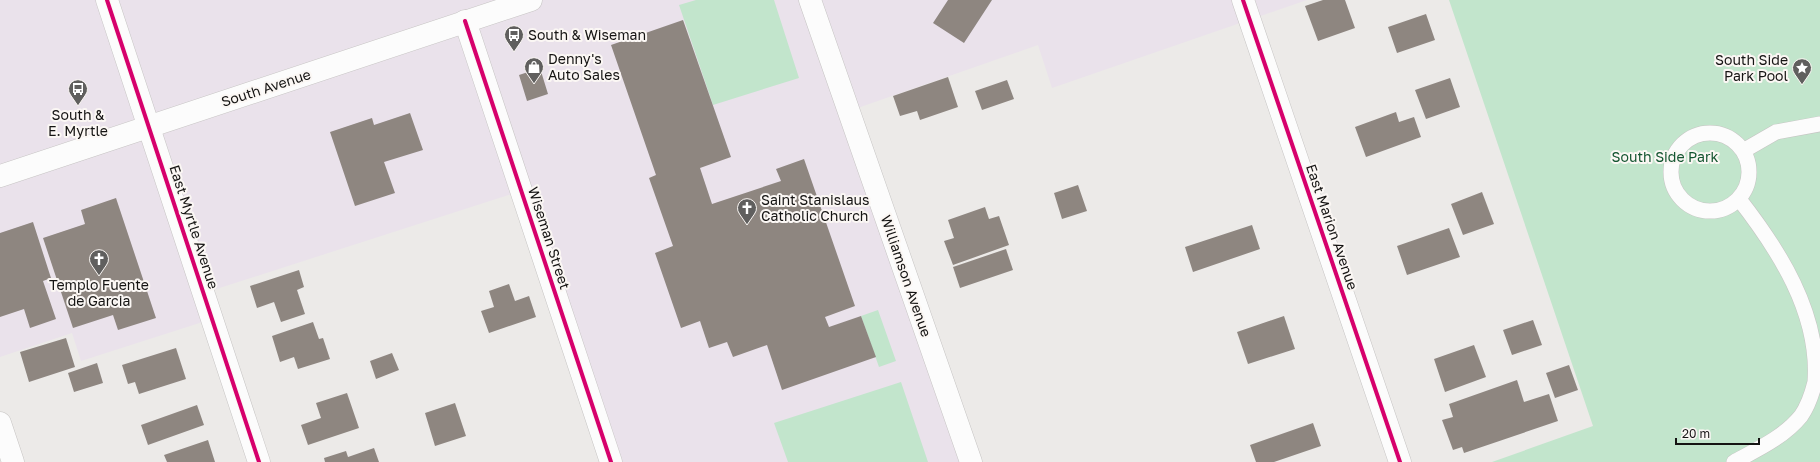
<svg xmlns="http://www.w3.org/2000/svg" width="1820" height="462" font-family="'Golos Text',sans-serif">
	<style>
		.commercial { fill: #eae2eb }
		.green { fill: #c2e5cc }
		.building { fill: #8e8680 }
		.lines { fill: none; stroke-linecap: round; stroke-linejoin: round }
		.service-casing { stroke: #c6c4c3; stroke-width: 16 }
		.minor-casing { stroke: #c6c4c3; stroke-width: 23 }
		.primary-casing { stroke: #c6c4c3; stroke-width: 23 }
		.service { stroke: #fcfcfc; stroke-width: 15 }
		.minor { stroke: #fcfcfc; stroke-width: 22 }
		.primary { stroke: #fcfcfc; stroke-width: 22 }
		.cycleway-casing { stroke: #fbf7f4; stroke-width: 6 }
		.cycleway { stroke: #d6006c; stroke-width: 4 }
		.labels { text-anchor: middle; stroke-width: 4; stroke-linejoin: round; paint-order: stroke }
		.poi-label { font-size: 14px; fill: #151413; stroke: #fbf7f4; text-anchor: start }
		.street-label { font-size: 14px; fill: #151413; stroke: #fbf7f4 }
		.park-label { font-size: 14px; fill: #135530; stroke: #fbf7f4 }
	</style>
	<rect width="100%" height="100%" fill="#eceae8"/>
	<!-- commercial -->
	<path class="commercial" d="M0 0H1307L1052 88 1038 45 849 111 971 462H611L521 191 204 293 212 319 81 361 72 333 0 357Z"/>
	<!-- green -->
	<path class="green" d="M696 0H774L799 78 713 105 679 5Z
		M1449 0H1820V462H1492L1593 426Z
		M878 310 896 361 879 367 861 316Z
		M901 382 928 462H788L774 423Z"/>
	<!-- building -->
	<path class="building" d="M948 0H992L964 43 933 23Z
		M1323 0H1345L1355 28 1318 41 1305 6Z
		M1426 14 1435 40 1397 53 1388 27Z
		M683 20 731 157 700 168 712 204 781 181 776 169 804 159 855 306 825 317 829 327 861 316 876 357 782 390 767 345 733 357 727 342 709 348 700 321 681 328 655 253 673 246 649 178 656 175 611 45Z
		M540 68 548 94 527 101 519 75Z
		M948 77 958 107 920 120 917 111 900 116 893 96Z
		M1450 78 1460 107 1426 119 1415 90Z
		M1007 80 1014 99 982 110 975 91Z
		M1396 112 1399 122 1414 117 1421 137 1366 157 1355 127Z
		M410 113 423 150 384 162 395 193 355 206 330 132 372 118 374 125Z
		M1078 185 1087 211 1062 219 1054 193Z
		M1482 192 1494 224 1463 235 1451 204Z
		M116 198 156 318 118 330 113 315 73 328 43 238 85 224 81 210Z
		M985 207 989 219 999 216 1009 245 953 265 944 241 954 238 948 220Z
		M33 222 51 278 43 281 56 319 30 328 24 309 0 317V233Z
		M1252 225 1260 249 1193 272 1185 247Z
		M1449 228 1460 257 1407 275 1397 246Z
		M1006 249 1013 270 960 288 953 267Z
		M299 270 304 287 297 290 305 314 281 322 274 302 257 308 250 286Z
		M509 284 515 301 529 296 536 317 489 333 481 311 494 307 489 291Z
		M1284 316 1295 349 1248 364 1237 332Z
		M1533 320 1542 345 1512 355 1503 330Z
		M313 322 319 339 323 338 330 359 298 369 294 357 280 362 272 336Z
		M66 338 75 367 29 382 20 352Z
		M1474 345 1486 377 1445 392 1434 359Z
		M176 348 186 379 139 394 135 382 128 384 122 365Z
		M392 353 399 370 376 379 370 361Z
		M97 363 103 383 74 392 68 373Z
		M1569 365 1578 390 1555 398 1546 373Z
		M1517 380 1524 402 1549 394 1558 421 1464 453 1462 447 1453 450 1442 420 1453 417 1449 404Z
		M347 393 359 428 308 445 301 425 321 418 316 403Z
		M455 403 466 436 435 446 425 413Z
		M197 405 204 425 148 445 141 425Z
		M1313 423 1321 446 1274 462H1256L1250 445Z
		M208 440 215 462H167L164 455Z
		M374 448 379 462H325L324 458 346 451 348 457Z"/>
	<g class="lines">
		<!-- service casing -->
		<g class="service-casing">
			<path id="service" d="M1671 172a39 39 0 1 1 78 0a39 39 0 1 1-78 0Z
				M1743 151 1776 132 1820 124
				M1734 462C1758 449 1784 437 1801 416 1808 406 1812 394 1815 382 1820 313 1778 249 1739 199"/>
		</g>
		<!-- minor casing -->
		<g class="minor-casing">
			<path id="minor" d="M107 0 259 462
				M1243 0 1400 462
				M465 21 611 462
				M0 423 13 462"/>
		</g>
		<!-- primary casing -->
		<g class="primary-casing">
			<path id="primary" d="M810 0 971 462
				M0 176 531 0"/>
		</g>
		<!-- service -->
		<use href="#service" class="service"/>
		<!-- minor -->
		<use href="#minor" class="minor"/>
		<!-- primary -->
		<use href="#primary" class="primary"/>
		<!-- cycleway casing -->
		<g class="cycleway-casing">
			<path id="cycleway" d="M107 0 259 462
				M1243 0 1400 462
				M465 21 611 462"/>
		</g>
		<!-- cycleway -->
		<use href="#cycleway" class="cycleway"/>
	</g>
	<!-- icons -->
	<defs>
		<g id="bus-pin" transform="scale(1)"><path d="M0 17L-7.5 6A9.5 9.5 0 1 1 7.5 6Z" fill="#605f5e" stroke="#fbf7f4"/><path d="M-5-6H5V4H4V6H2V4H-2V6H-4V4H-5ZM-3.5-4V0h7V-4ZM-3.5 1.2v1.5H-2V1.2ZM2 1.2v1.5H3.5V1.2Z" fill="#fff"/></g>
		<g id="shop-pin" transform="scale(1)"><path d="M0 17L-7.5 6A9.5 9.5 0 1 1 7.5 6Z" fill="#605f5e" stroke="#fbf7f4"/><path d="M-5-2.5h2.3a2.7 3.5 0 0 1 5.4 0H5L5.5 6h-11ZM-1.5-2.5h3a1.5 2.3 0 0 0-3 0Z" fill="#fff"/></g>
		<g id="sight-pin" transform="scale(1)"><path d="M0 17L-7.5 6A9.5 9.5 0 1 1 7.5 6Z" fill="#605f5e" stroke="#fbf7f4"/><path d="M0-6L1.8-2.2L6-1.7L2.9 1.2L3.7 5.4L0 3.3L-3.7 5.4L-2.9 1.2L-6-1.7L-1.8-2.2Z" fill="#fff"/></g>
		<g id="church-pin" transform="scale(1)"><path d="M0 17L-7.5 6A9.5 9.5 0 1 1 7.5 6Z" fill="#605f5e" stroke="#fbf7f4"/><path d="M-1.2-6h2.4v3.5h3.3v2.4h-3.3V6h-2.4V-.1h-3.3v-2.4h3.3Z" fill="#fff"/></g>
	</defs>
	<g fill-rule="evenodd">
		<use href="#bus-pin" x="514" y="35"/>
		<use href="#shop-pin" x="534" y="67"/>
		<use href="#sight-pin" x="1802" y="68"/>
		<use href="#bus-pin" x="78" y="89"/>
		<use href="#church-pin" x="747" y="208"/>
		<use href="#church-pin" x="99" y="259"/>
	</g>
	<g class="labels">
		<!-- poi labels -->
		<g class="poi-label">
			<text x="528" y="40">South &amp; Wiseman</text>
			<text x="548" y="64">Denny's<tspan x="548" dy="16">Auto Sales</tspan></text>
			<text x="1788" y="65" text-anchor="end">South Side<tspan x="1788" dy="16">Park Pool</tspan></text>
			<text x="78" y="120" text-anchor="middle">South &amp;<tspan x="78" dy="16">E. Myrtle</tspan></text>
			<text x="761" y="205">Saint Stanislaus<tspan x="761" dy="16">Catholic Church</tspan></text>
			<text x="99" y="290" text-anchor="middle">Templo Fuente<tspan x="99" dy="16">de Garcia</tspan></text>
		</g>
		<!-- street labels -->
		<g class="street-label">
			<text transform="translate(266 88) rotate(-18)" y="5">South Avenue</text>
			<text transform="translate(194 227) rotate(72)" y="5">East Myrtle Avenue</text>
			<text transform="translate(1332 227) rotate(71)" y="5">East Marion Avenue</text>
			<text transform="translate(549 238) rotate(72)" y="5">Wiseman Street</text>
			<text transform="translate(906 276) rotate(71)" y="5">Williamson Avenue</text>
		</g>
		<!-- park labels -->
		<g class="park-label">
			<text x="1665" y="162">South Side Park</text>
		</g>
	</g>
	<!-- scale -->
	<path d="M1676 438v6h83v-6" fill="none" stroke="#151413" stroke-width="2"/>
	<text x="1682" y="438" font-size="12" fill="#151413" stroke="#fbf7f4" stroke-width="3" paint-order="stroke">20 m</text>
</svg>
